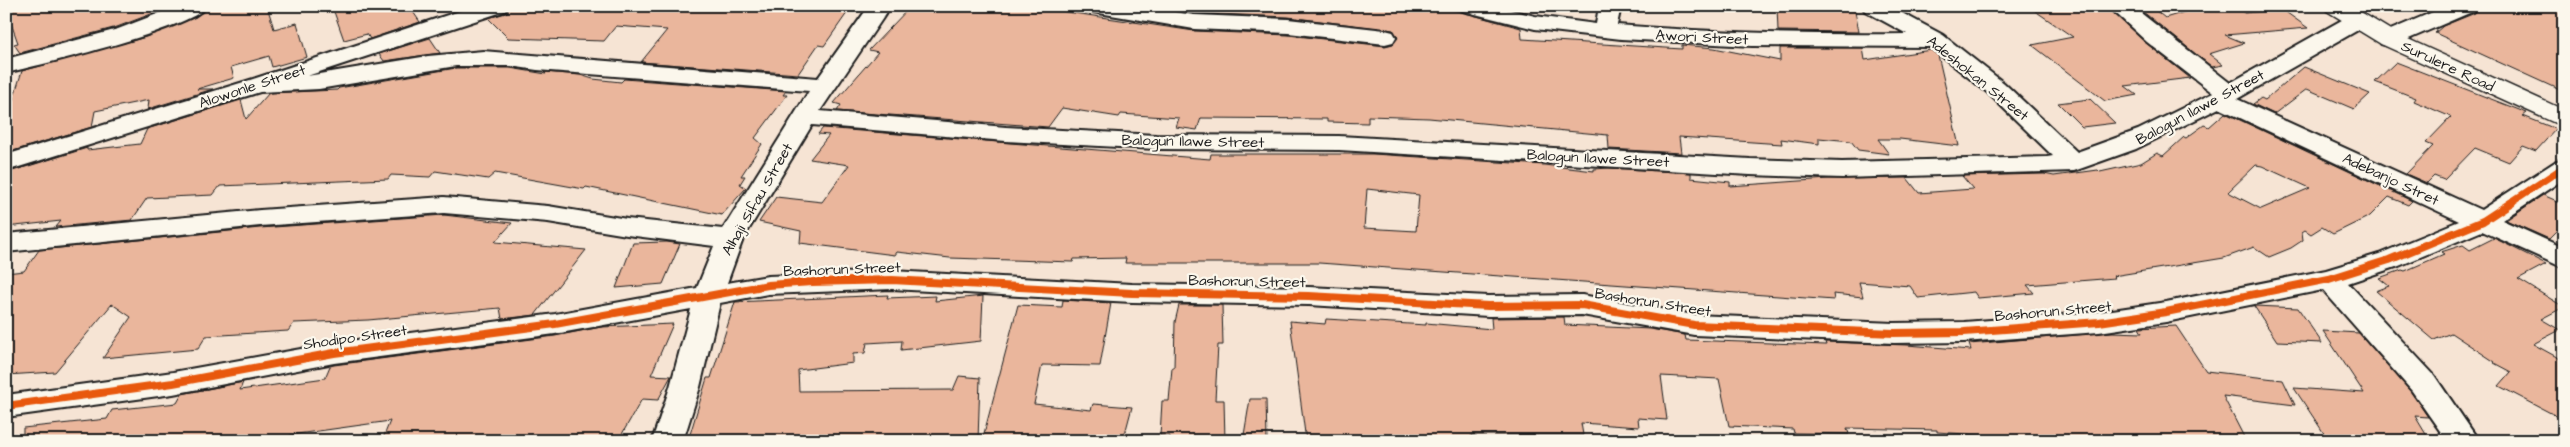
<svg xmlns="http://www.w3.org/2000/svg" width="2570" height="447" font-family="'Architects Daughter',sans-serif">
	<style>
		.building { fill: #eab69c; stroke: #1c1c1c; fill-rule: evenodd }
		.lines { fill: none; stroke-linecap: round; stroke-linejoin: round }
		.minor-casing { stroke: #1c1c1c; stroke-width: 4 }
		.major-casing { stroke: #1c1c1c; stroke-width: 3 }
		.minor { fill: #fbf7ec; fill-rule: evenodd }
		.major { fill: #fbf7ec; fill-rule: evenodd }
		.cycleway-far1-casing { stroke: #fbf7ec; stroke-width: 9 }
		.cycleway-casing { stroke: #fbf7ec; stroke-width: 11 }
		.cycleway-far1 { stroke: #e8590c; stroke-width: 7 }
		.cycleway { stroke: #e8590c; stroke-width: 8 }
		.labels { text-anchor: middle; stroke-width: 4.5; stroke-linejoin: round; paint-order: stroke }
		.street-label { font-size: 15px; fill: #1c1c1c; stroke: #fbf7ec }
	</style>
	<rect width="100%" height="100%" fill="#f6e4d4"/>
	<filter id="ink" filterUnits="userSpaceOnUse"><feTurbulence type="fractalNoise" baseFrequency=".02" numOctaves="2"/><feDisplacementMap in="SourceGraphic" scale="10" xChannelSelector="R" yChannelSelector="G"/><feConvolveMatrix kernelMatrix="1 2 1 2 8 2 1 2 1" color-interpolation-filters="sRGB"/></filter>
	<g filter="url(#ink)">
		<!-- building -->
		<path class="building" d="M8 6H172L117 27 20 53 14 44 18 43 7 12H9Z
			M209 6H267L274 29 297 23 307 57 272 67 269 56 231 67 234 78 197 89H213L148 109 149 100 95 111 92 127 6 153V110L10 109 22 71 146 37 196 17Z
			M332 6H409L420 22 370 39 367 34 344 40Z
			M510 6H852L824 46 818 45 798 74 641 62 667 30 616 26 604 41 508 38 488 18 506 13Z
			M911 6H1027L1194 31 1288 35 1385 46 1393 44 1398 38 1393 30 1288 17 1194 13 1150 6H1439L1521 28 1522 39 1682 49V45L1714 48 1780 61V48H1863L1865 60 1931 50 1938 55 1959 146 1900 139H1878L1889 154 1858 150 1851 141 1819 138V144L1781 139 1782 144 1679 137 1681 153 1609 149 1608 135 1429 118 1368 116V123L1327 122V119L1201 118 1197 130 1176 127 1179 118 1121 114 1119 117 1062 108 1048 127 837 111 841 105 834 103 878 52 869 50Z
			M1777 6H1854L1859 32 1778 31Z
			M2028 6H2106L2146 43 2190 78 2125 86 2137 95 2105 101 2032 45 2073 37Z
			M2204 6H2235L2244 13 2283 10 2308 28 2225 35 2244 43 2209 54 2223 65 2212 67 2142 11 2154 9 2165 18Z
			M2479 6H2564V92L2435 33 2443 26 2475 13Z
			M430 38 440 53 384 61 379 54Z
			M2396 62 2527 113 2523 116 2556 129 2536 151 2523 146 2509 162 2475 148 2444 180 2434 176 2427 183 2406 174 2433 146 2426 143 2451 117 2414 101 2416 98 2375 82Z
			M2304 67 2370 94 2354 109 2307 89 2274 114 2253 104 2261 98 2265 100Z
			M456 68H510L546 74 544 72 580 75 593 79 621 82 624 79 786 91 783 95H787L755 138 762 144 741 176H745L740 184 746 188 722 215 586 187 584 189 495 173 488 179 435 171 430 177 391 175 388 179 220 186 213 195 147 198 132 220 56 227 61 221 6 227V173L87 148V150L140 144 147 129 241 100 246 119 269 93 337 90 339 88Z
			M2090 99 2115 123 2082 127 2058 103Z
			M2225 113 2412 201 2408 205 2389 197 2370 216 2333 234 2322 227 2311 234 2305 230 2302 232 2303 240 2291 248 2269 257 2254 247 2224 258 2113 276 2115 278 2027 285 2034 293 1978 298 1974 292 1918 298 1910 286 1859 282 1863 297 1833 294 1834 300 1319 263H1125L1126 258 1074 259 1073 262 950 258 897 252 895 255 800 243 801 231 759 222 776 197 822 202 849 165 810 159 829 135 818 134 823 128 1210 159 1211 154H1373L1544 165 1594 171V169L1609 168 1691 173V178L1730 182V186L1828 179 1907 178 1919 193 1973 189 1962 176 2044 174 2054 176 2098 170 2100 172 2141 163 2157 153 2163 156 2184 137 2186 138 2204 125 2209 127ZM2256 165 2262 166 2310 188 2261 209 2228 192ZM1367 189 1419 195 1416 231 1364 228Z
			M2543 195 2564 204V224L2549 239 2506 220Z
			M444 215 512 223 495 242 586 250 535 315 502 319 500 308 368 320 294 323 288 331 206 336 198 349 103 358 131 317 112 304 55 372 6 375V273L24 271 39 250 260 228Z
			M2494 238 2546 264 2518 279 2564 307 2541 319 2560 330 2533 344 2564 361V420L2499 386 2511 372 2494 363 2495 362 2451 333 2434 340 2376 291 2389 286 2379 278 2402 270 2405 271 2444 254 2441 252 2463 245 2470 250Z
			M667 242 680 244 663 284 616 288 633 243Z
			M888 295 887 298 936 296 935 301 983 296 981 341 901 350 902 341 867 343 865 353 853 354V363L798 370 799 391 953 390 959 376 980 378 978 441H743L744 437 688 441 707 378H711L735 302Z
			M1063 300 1111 303 1100 366 1042 365 1034 404 1091 410 1093 404 1132 407 1123 441H982L1018 305 1062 307Z
			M1179 305H1222L1223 345H1218L1215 400H1224L1225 441H1170V436H1160L1162 401H1169L1172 368H1174L1175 322Z
			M2254 306 2298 308 2322 343 2277 341Z
			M1564 317 1565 325 1650 329 1685 335 1686 340 1826 345 1825 342 1907 345 1971 350 1969 344 2112 332 2142 333 2139 328 2176 326 2206 371 2283 380 2295 405 2223 396 2246 441H1994L1992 436 1937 432V430L1847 428 1849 434 1794 433 1793 429 1729 426 1719 379 1661 376 1667 420 1638 418 1639 427 1581 423 1583 435H1471L1473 441H1430L1429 438 1385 441H1306L1290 321 1325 324 1326 319 1426 325V323L1492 329 1491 318Z
			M673 324 651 375 671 376 670 378 658 400 642 399 618 441H382L390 421 290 435 288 441H236L238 436 205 441H23V428L107 419 112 410 177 403 182 394 243 382 240 390 325 378 330 366 334 365 555 336 601 327Z
			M2323 331 2359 333 2411 392 2428 417 2415 416 2430 441H2329L2294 388 2364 393Z
			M1250 399H1266L1267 441H1243Z"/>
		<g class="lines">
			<!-- minor casing -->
			<g class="minor-casing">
				<path id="minor" d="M178 6H207C191 29 40 65 6 73V59L118 29Z
					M475 6H508L505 11 307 76 428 56 483 51 818 78 869 6H891L820 111 1006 127 1156 135 1339 136 1750 159 1842 162 2047 157 2053 156 1988 93 1930 47 1752 46 1621 39 1535 29 1463 11 1460 6H1494L1535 16 1596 24 1599 6H1621L1617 25C1714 33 1811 35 1907 34L1865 11 1862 6H1889L1943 35 2004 83 2077 152 2138 130 2213 93 2147 42 2108 6H2132L2230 83 2349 16 2357 14 2365 16 2368 21 2365 26 2237 99 2481 210 2555 162 2564 159V179L2502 220 2564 248V268L2482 231 2399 266 2348 283 2434 375 2479 441H2447L2412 391 2323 290 2166 322 2099 332 1964 342 1894 343 1694 335 1582 315 1488 316 1309 305 1132 302 892 289 768 294 720 303 700 387 683 441H652L670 387 691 309 555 334 334 363 173 394 6 417V395L173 372 334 343 555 314 697 288 714 246 627 235 548 222 444 213 260 226 6 252V234L260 210 444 197 548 206 627 219 723 229 809 91 537 70 510 66H456L319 89 260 92 6 171V155L250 80ZM2219 108 2459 221 2379 254 2326 270 2166 302 2099 312 1964 322 1894 323 1694 315 1582 295 1488 296 1309 287 1132 284 892 271 768 276 727 283 743 239 812 125 1006 141 1156 149 1339 150 1750 175 1842 178 2074 171 2136 149Z
					M1082 6H1136L1194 15 1288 19 1385 30 1393 32 1396 37 1393 42 1385 44 1288 33 1194 29 1093 12 1085 11Z
					M2447 6H2477L2474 11 2397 44 2389 46 2381 44 2378 39 2381 34Z"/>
			</g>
			<!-- major casing -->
			<g class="major-casing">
				<path id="major" d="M2324 6H2351L2397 34 2564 110V127L2381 44 2327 11Z"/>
			</g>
			<!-- minor -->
			<use href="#minor" class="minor"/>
			<!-- major -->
			<use href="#major" class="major"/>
			<!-- cycleway-far1 casing -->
			<g class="cycleway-far1-casing">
				<path id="cycleway-far1" d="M2510 203 2564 167"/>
			</g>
			<!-- cycleway casing -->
			<g class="cycleway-casing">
				<path id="cycleway" d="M6 406 173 383 334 353 555 324 768 285 812 282 892 280 1132 293 1309 296 1488 306 1582 305 1694 325 1894 333 1964 332 2099 322 2166 312 2329 279 2389 260 2483 221 2512 202"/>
			</g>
			<!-- cycleway-far1 -->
			<use href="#cycleway-far1" class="cycleway-far1"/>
			<!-- cycleway -->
			<use href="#cycleway" class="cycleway"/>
		</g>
	</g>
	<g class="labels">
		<!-- street labels -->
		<g class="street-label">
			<text transform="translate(1702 37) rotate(3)" y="5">Awori Street</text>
			<text transform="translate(2448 66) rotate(25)" y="5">Surulere Road</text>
			<text transform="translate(1978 78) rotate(39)" y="5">Adeshokan Street</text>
			<text transform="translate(252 86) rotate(-18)" y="5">Alowonle Street</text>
			<text transform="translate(2200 107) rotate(-28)" y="5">Balogun Ilawe Street</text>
			<text transform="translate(1193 141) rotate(1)" y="5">Balogun Ilawe Street</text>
			<text transform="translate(1598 158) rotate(3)" y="5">Balogun Ilawe Street</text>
			<text transform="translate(2391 179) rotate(25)" y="5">Adebanjo Stret</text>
			<text transform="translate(757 199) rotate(-60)" y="5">Alhaji Sifau Street</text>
			<text transform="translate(842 269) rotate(-2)" y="5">Bashorun Street</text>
			<text transform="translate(1247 281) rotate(1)" y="5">Bashorun Street</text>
			<text transform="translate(1653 302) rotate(9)" y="5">Bashorun Street</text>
			<text transform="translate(2053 311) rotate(-5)" y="5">Bashorun Street</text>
			<text transform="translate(355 337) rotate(-8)" y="5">Shodipo Street</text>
		</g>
	</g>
	<!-- margin -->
	<rect width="2570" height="447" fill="none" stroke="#fbf7ec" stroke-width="25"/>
	<rect x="12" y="12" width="2545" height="422" fill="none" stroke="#1c1c1c" stroke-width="2" filter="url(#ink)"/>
</svg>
